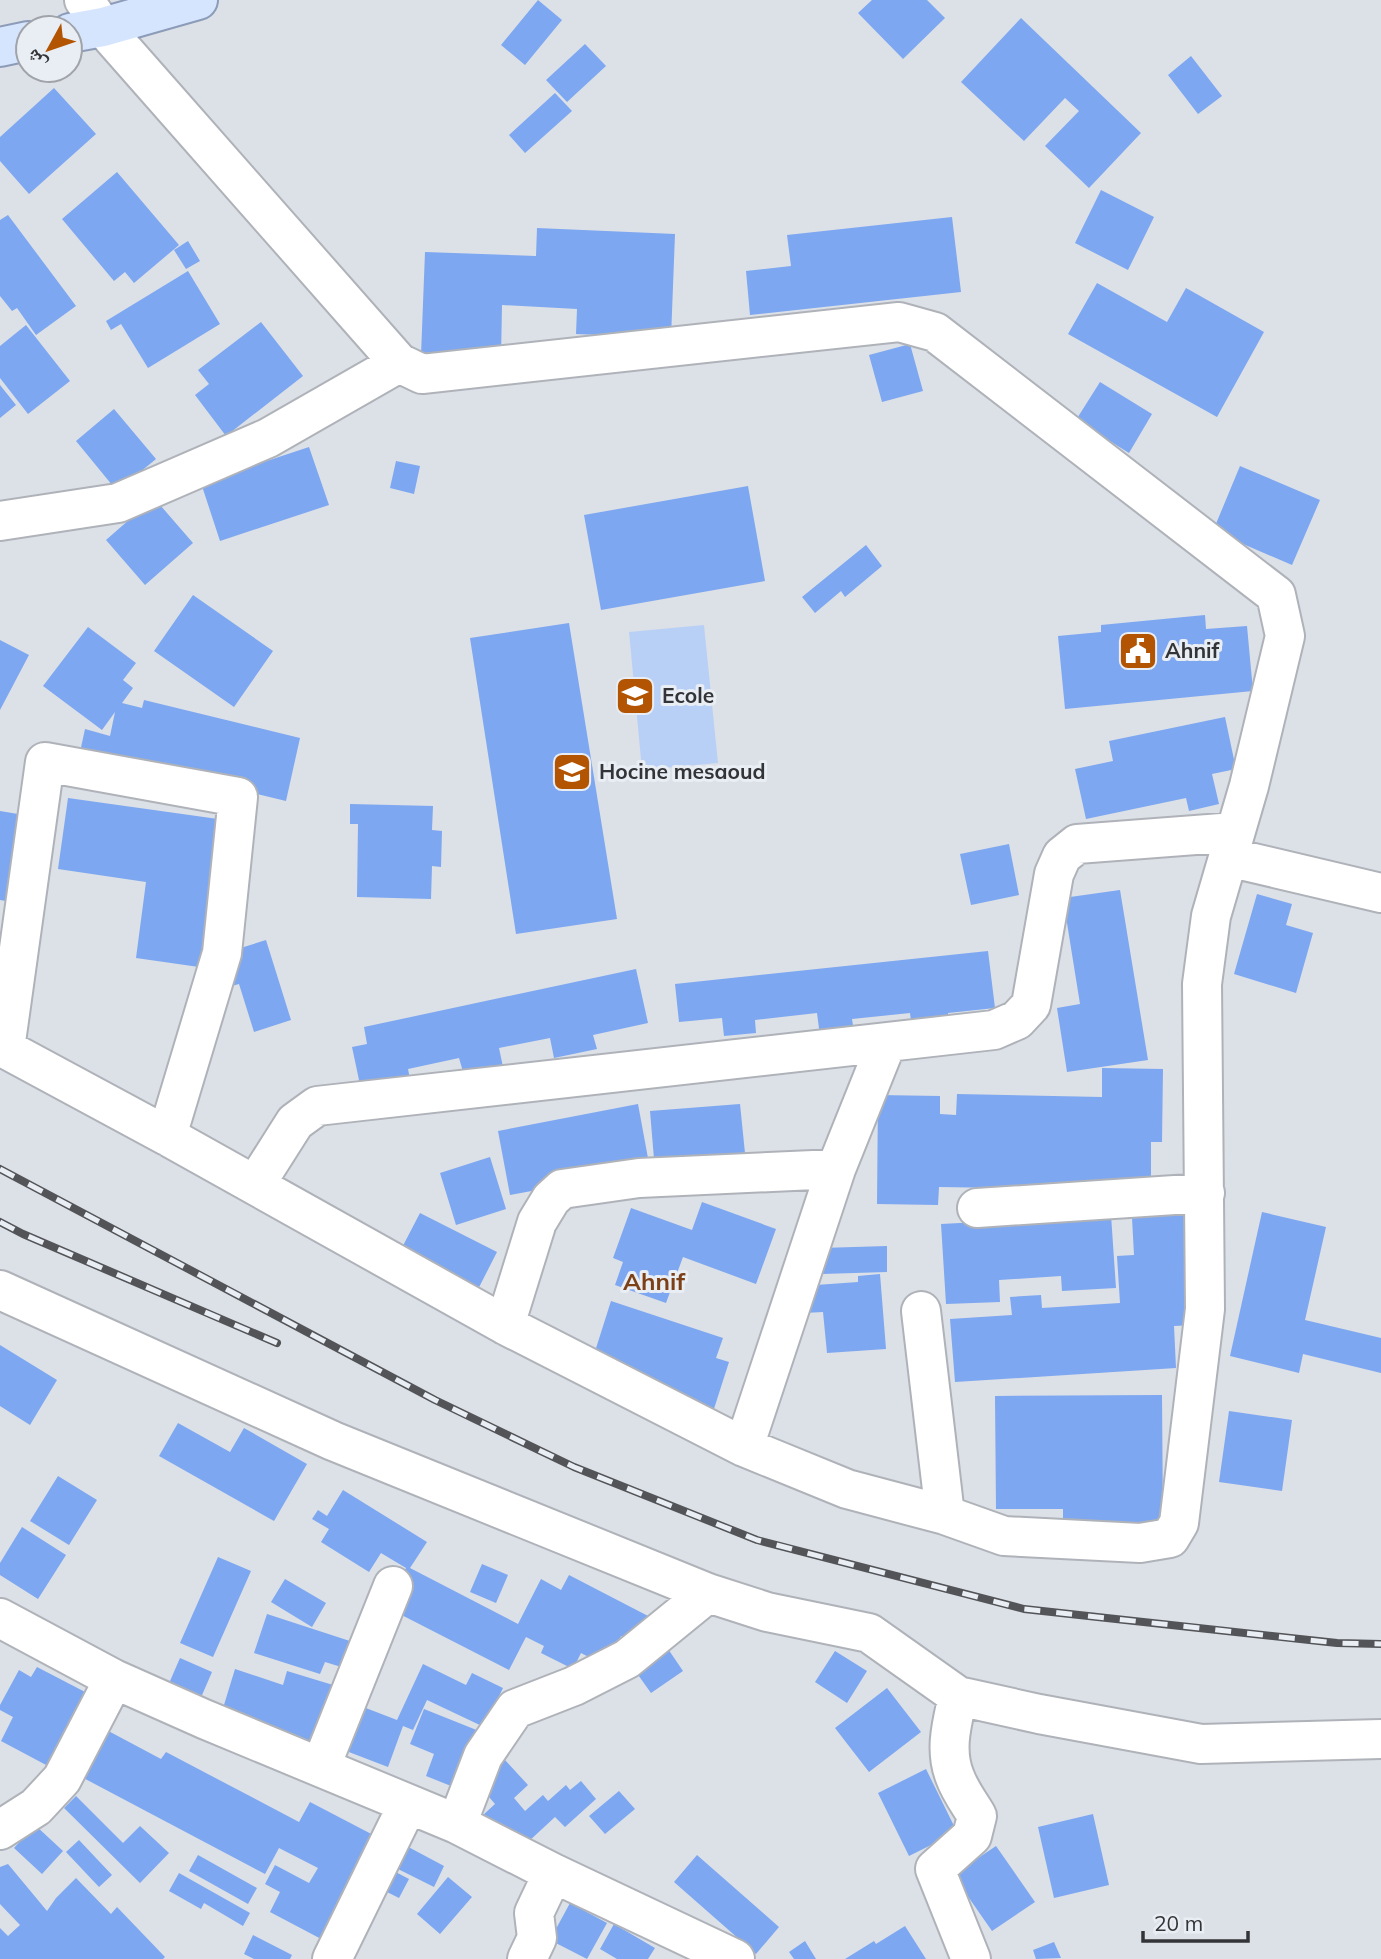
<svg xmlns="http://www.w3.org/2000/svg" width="1381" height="1959" font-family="Mulish,'Noto Naskh Arabic',sans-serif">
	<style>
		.green { fill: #b9d0f6 }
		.building { fill: #7da7f0 }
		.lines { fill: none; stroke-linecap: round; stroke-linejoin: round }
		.minor-casing { stroke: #afb3b9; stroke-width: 42 }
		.major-casing { stroke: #8b9bb8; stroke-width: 42 }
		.minor { stroke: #fff; stroke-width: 38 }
		.major { stroke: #d6e5fe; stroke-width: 38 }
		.rail-casing { stroke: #525457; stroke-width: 8 }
		.rail { stroke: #e9edf4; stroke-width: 5; stroke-dasharray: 16; stroke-linecap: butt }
		.labels { text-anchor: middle; stroke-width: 6; stroke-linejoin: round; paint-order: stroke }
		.poi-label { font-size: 21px; font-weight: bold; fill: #333437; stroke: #e9edf4; text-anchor: start }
		.quarter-label { font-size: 24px; font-weight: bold; fill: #7d4016; stroke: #e9edf4 }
	</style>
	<rect width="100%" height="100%" fill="#dce0e7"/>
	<!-- green -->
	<path class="green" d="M704 625 718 763 642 770 629 632Z"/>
	<!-- building -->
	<path class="building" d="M538 0 562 20 525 65 501 45Z
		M872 0H927L945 18 903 59 858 13Z
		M1021 18 1141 133 1089 188 1045 146 1079 111 1065 98 1024 141 961 82Z
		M585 44 606 66 567 102 546 80Z
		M1191 56 1222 96 1198 114 1168 75Z
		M54 88 96 134 29 194 0 161V137Z
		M555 93 572 111 525 153 509 135Z
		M117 172 179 245 134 283 125 272 114 281 62 219Z
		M1101 190 1154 217 1128 270 1075 243Z
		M8 215 76 306 36 335 17 308 12 311 0 296V220Z
		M952 217 961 292 750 315 746 271 791 266 787 235Z
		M537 228 675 234 671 338 576 334 577 309 502 305 501 358 421 355 425 252 536 256Z
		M188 241 200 261 186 269 174 250Z
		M188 271 220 324 148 368 121 324 111 330 106 321Z
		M1097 283 1167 322 1186 288 1264 332 1217 417 1068 334Z
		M261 322 303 376 226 436 195 395 209 384 198 370Z
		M26 325 70 381 28 414 0 378V346Z
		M910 344 923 391 882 402 869 355Z
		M1100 382 1152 414 1129 453 1076 420Z
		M0 385 16 405 0 418Z
		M114 409 156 459 117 491 76 441Z
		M309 447 329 505 220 541 201 483Z
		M396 461 420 466 414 494 390 488Z
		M1240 466 1320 500 1292 565 1213 531Z
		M748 486 765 581 601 610 584 515Z
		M154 498 193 543 145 585 106 540Z
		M866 545 882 566 845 597 841 591 815 613 802 597Z
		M193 595 273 651 234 707 154 651Z
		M1205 615 1206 629 1247 626 1253 691 1065 709 1058 636 1101 632V625Z
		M569 623 617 919 516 934 470 638Z
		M88 627 136 663 123 680 133 688 122 703 142 708 144 700 300 738 286 801 131 763 77 766 85 729 110 736 115 712 102 730 43 686Z
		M0 640 29 655 0 710Z
		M1225 717 1236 769 1212 774 1219 804 1189 811 1186 798 1086 819 1075 769 1113 761 1109 741Z
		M68 798 218 819 208 890 217 892 206 968 136 958 146 882 58 869Z
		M350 804 433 806 432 830 442 831 441 867 432 866 431 899 357 897 358 824H350Z
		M0 811 18 814 15 836 23 837 12 902 0 900Z
		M1009 844 1019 895 971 905 960 854Z
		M1120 890 1148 1060 1067 1072 1057 1008 1080 1004 1063 898Z
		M1257 894 1292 904 1286 925 1313 933 1296 993 1234 974Z
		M266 940 291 1020 254 1032 239 984 228 987 218 955Z
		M988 951 995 1008 948 1013 950 1032 913 1036 910 1013 852 1019 854 1032 820 1036 817 1013 755 1020 756 1033 724 1036 722 1018 679 1022 675 984Z
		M636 969 648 1023 593 1035 597 1049 554 1058 550 1038 499 1048 503 1067 464 1075 459 1058 408 1069 411 1084 362 1094 352 1047 367 1044 364 1027Z
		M1102 1068 1163 1069 1162 1142H1151V1185L1070 1189 939 1187 938 1205 877 1204 878 1095 940 1096V1114L956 1115 957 1094 1102 1097Z
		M638 1104 650 1169 510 1195 498 1131Z
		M740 1104 746 1163 655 1171 650 1111Z
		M490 1157 506 1209 456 1225 440 1173Z
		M702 1202 776 1229 756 1284 683 1257 666 1303 615 1285 623 1262 613 1258 631 1208 692 1230Z
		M1262 1212 1326 1227 1305 1320 1381 1338V1373L1303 1354 1299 1373 1230 1356Z
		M420 1213 497 1252 472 1301 395 1261Z
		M1188 1214 1195 1325 1174 1326 1176 1368 955 1382 950 1319 1012 1315 1010 1297 1041 1295 1042 1308 1120 1303 1117 1256 1134 1255 1132 1218Z
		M1111 1215 1116 1288 1062 1291 1061 1276 999 1280 1000 1302 946 1304 941 1224Z
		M887 1246V1272L822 1274 821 1248Z
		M880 1274 886 1349 827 1353 823 1312 804 1313 802 1286 858 1282V1276Z
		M611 1301 723 1338 716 1358 729 1362 712 1415 591 1364Z
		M0 1345 57 1380 30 1425 0 1406Z
		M1162 1395 1163 1525 1063 1526V1509H996L995 1396Z
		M1229 1411 1292 1420 1282 1491 1219 1482Z
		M178 1423 230 1452 244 1428 307 1464 274 1521 159 1456Z
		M58 1476 97 1500 69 1545 30 1521Z
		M343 1490 427 1542 410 1568 518 1624 541 1579 561 1590 569 1575 650 1617 636 1644 621 1636 606 1666 581 1653 573 1669 541 1653 544 1646 526 1637 509 1670 386 1607 406 1568 381 1553 369 1572 321 1542 329 1529 312 1519 318 1510 327 1516Z
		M22 1527 66 1555 38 1599 0 1575V1563Z
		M218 1557 251 1571 213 1657 180 1643Z
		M482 1564 508 1575 496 1603 470 1592Z
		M285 1579 326 1603 312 1627 271 1602Z
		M267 1614 356 1643 348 1669 325 1662 320 1674 254 1653Z
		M664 1643 683 1671 651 1693 631 1665Z
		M835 1651 867 1671 847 1703 815 1682Z
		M180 1658 212 1672 199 1702 167 1688Z
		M423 1664 466 1685 472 1673 503 1688 484 1727 427 1700 413 1730 403 1726 388 1767 341 1749 358 1705 397 1720Z
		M37 1667 87 1693 48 1766 1 1741 13 1717 0 1710V1705L19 1670 31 1677Z
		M235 1669 283 1685 287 1671 333 1685 313 1747 220 1718Z
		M887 1688 921 1732 869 1772 835 1728Z
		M424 1709 479 1731 456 1788 426 1776 434 1754 410 1744Z
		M99 1726 161 1759 166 1752 299 1822 310 1802 379 1838 325 1941 270 1912 280 1892 265 1884 275 1865 309 1883 318 1868 279 1848 265 1874 74 1773Z
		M505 1760 528 1785 514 1798 525 1811 543 1795 548 1801 566 1785 570 1790 581 1781 596 1799 565 1827 555 1817 515 1854 482 1816 495 1804 478 1784Z
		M926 1769 957 1832 909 1856 878 1793Z
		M619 1791 635 1809 605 1834 589 1816Z
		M76 1796 123 1843 140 1826 169 1853 140 1883 64 1808Z
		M1093 1814 1109 1885 1054 1898 1038 1827Z
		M35 1825 63 1851 42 1874 14 1848Z
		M79 1840 112 1875 99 1887 66 1852Z
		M399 1842 444 1866 434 1887 388 1864Z
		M996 1846 1035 1902 992 1931 953 1875Z
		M198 1855 257 1888 248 1904 189 1871Z
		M697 1855 779 1927 756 1954 674 1882Z
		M8 1864 47 1911 56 1898 76 1878 111 1914 117 1907 165 1957 163 1959H0V1928L8 1936 20 1925 0 1904V1867Z
		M388 1868 409 1879 399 1898 379 1888Z
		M179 1873 250 1913 243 1926 204 1903 201 1909 169 1891Z
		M448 1877 472 1897 440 1934 417 1914Z
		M570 1903 607 1923 587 1959 550 1940Z
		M614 1924 655 1948 648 1959H617L600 1949Z
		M905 1926 926 1959H845L874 1941 876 1944Z
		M253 1935 292 1955 290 1959H254L244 1954Z
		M805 1941 816 1959H794L789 1952Z
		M1054 1942 1061 1958 1036 1959 1033 1950Z"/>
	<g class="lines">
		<!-- minor casing -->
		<g class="minor-casing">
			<path id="minor" d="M0 521 118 503 268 438 399 363
				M1228 857 1381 893
				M0 1046 167 1136 505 1325 744 1447 847 1489 945 1515 1004 1536 1140 1543 1170 1538 1179 1523 1205 1309 1202 984 1211 916 1249 786 1285 636 1276 595 935 332 899 322 422 374 399 363 103 27 84 0
				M5 1049 45 762 238 797 222 953 167 1136
				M255 1185 295 1122 317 1106 994 1030 1017 1020 1031 1005 1054 874 1062 856 1077 844 1235 832
				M977 1208 1205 1193
				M0 1290 333 1441 708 1593 767 1612 869 1633 958 1696 1039 1714 1201 1744 1381 1739
				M921 1311 945 1515
				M505 1325 537 1222 551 1199 562 1189 639 1178 836 1169
				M744 1447 836 1169 887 1042
				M0 1618 114 1679 204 1719 457 1824 553 1873 735 1959
				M958 1696C952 1723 944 1750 955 1777 960 1791 970 1804 977 1816L972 1836 935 1869 971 1959
				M321 1766 393 1586
				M457 1824 483 1756 515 1709 574 1686 627 1659 708 1593
				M0 1830 36 1807 62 1779 114 1679
				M332 1959 408 1804
				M527 1959 537 1938 534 1913 553 1873"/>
		</g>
		<!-- major casing -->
		<g class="major-casing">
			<path id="major" d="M70 33 103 27 198 0
				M0 47 28 41"/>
		</g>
		<!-- minor -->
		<use href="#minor" class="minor"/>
		<!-- major -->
		<use href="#major" class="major"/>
		<!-- rail casing -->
		<g class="rail-casing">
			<path id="rail" d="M0 1169 435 1400 574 1467 757 1540 1024 1609 1337 1643 1381 1644
				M0 1222 23 1234 277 1343"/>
		</g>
		<!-- rail -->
		<use href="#rail" class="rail"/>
	</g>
	<!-- icons -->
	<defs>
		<g id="civic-square" transform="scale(2.0125)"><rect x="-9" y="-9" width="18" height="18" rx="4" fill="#b25401" stroke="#e9edf4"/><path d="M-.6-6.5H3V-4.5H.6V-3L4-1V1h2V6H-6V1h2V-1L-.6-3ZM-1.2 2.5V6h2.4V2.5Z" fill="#fff"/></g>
		<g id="school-square" transform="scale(2.0125)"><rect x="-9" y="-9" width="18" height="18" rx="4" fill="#b25401" stroke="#e9edf4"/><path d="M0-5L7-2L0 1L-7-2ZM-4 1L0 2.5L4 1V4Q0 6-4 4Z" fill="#fff"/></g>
	</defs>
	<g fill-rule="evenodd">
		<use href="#civic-square" x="1138" y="651"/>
		<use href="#school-square" x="635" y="696"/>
		<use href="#school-square" x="572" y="772"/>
	</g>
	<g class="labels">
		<!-- poi labels -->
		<g class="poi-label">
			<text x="1165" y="658">Ahnif</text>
			<text x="662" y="703">Ecole</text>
			<text x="599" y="779">Hocine mesaoud</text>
		</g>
		<!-- quarter labels -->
		<g class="quarter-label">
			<text x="654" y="1290">Ahnif</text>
		</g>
	</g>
	<!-- north arrow -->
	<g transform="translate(49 49) rotate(230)"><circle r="33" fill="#e9edf4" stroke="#a0a3a8" stroke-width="2"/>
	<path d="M0-5L12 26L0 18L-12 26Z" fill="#b25401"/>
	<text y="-10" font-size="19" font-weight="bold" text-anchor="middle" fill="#333437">ش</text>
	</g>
	<!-- scale -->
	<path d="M1143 1931v10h105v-10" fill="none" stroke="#333437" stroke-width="3.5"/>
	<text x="1154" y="1931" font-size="21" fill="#333437" stroke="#e9edf4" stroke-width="5" paint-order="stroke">20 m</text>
</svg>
